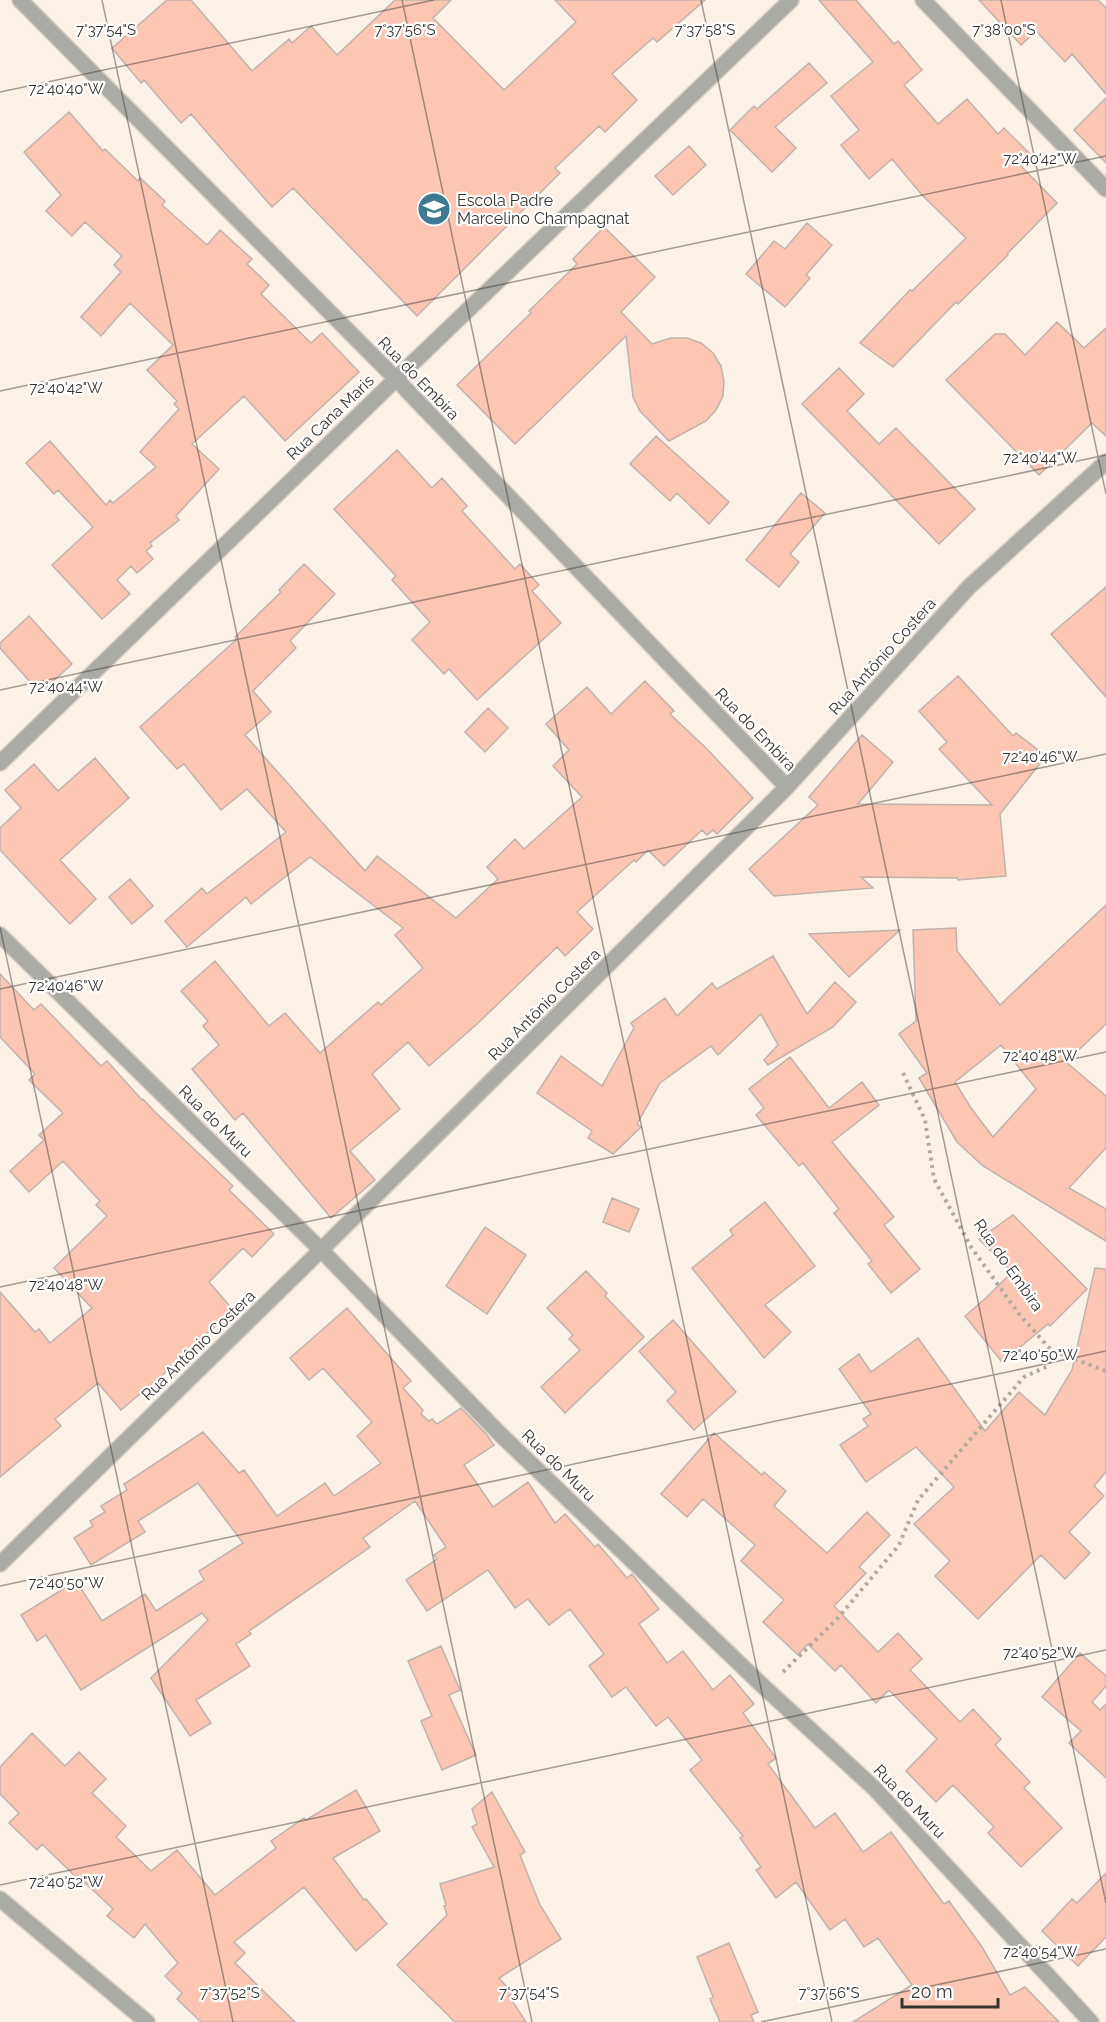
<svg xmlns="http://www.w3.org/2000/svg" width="1106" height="2022" font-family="Raleway,sans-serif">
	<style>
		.building { fill: #fcc6b3; stroke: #c1b2ad; stroke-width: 1.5; fill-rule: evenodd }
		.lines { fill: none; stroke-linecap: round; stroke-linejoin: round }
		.minor-casing { stroke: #d9cfc5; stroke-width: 18 }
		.path { stroke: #b2aaa1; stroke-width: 4; stroke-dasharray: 3 4.5; stroke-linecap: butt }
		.minor { stroke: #aaaba5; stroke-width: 15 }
		.ticks { fill: none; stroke: #383430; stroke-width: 1.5; stroke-opacity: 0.45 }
		.labels { text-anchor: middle; stroke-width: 4.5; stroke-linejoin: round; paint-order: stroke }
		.poi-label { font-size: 16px; fill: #383430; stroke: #fff; text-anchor: start }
		.street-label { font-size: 16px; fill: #383430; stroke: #fff }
		.ticks-label { font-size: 15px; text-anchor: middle; fill: #383430; stroke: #fff; stroke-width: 4.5; stroke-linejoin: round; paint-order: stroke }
	</style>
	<rect width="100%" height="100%" fill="#fcf1e6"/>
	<!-- building -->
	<path class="building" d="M167 0H191L252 71 289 39 292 43 311 26 337 55 395 0H451L433 18 504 90 576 22 555 0H705L657 42 653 38 612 74 637 100 605 132 599 126 555 168 560 173 417 316 293 188 272 207 191 114 181 123 144 80 141 83 112 48Z
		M819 0H856L894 44 898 41 922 70 904 85 938 124 967 99 998 134 1004 128 1030 154 1020 165 1057 203 1007 254 1008 255 958 304 956 302 893 367 860 343 910 290 912 291 966 238 922 195 892 159 869 179 841 145 859 130 831 96 873 62Z
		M979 0H1098L1106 8V94L1072 54 1065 62 1036 31 1021 45Z
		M809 63 827 83 775 127 796 148 772 172 730 130 754 106 757 109Z
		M1106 98V163L1074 130Z
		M69 112 103 151 105 149 138 181 140 178 165 201 162 205 207 245 220 230 252 259 247 264 269 285 261 294 311 343 322 333 359 372 285 441 244 396 192 444 219 469 176 516 179 520 150 543 152 546 146 551 153 559 137 573 131 566 117 580 130 594 102 619 52 565 93 527 58 490 54 494 26 463 50 441 106 505 110 500 113 503 156 467 140 452 179 409 174 404 177 401 147 370 173 345 130 303 101 336 81 317 121 272 114 265 122 256 85 222 72 236 46 211 61 195 24 152Z
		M689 146 706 165 673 195 655 176Z
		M807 223 832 245 806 275 810 278 785 307 746 274 774 241 785 249Z
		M604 227 655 277 621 312 652 344 671 338H687L701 343 713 353 721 366 724 381 723 396 716 410 706 421 669 441 640 411 633 397 626 336 515 444 457 385 531 313 529 311 577 264 573 259Z
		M1057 322 1084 348 1106 328V436L1092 423 1039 475 946 380 995 334H1005L1025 355Z
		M839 368 864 394 847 411 879 444 896 428 975 509 939 544 802 404Z
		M656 436 729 502 709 524 677 493 670 501 630 464Z
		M397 450 432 488 442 478 467 506 462 511 515 569 520 564 539 585 532 591 561 623 477 700 449 669 444 674 412 640 430 622 392 580 396 576 334 509Z
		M801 493 825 513 790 554 799 562 779 587 746 560Z
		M304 564 335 594 290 641 296 648 253 691 271 712 245 735 365 871 377 856 456 918 498 879 487 867 515 839 524 849 582 797 553 766 569 750 546 724 587 687 611 714 645 681 674 711 670 714 707 749 753 798 717 834 713 830 707 835 702 830 664 866 648 850 636 862 634 860 577 912 593 929 565 956 557 947 476 1025 429 1066 408 1042 372 1074 400 1109 350 1151 375 1180 331 1218 243 1113 235 1120 192 1069 219 1045 203 1026 208 1021 181 991 215 961 269 1026 285 1013 320 1053 378 1002 381 1005 423 968 395 935 403 928 310 857 251 904 246 897 187 947 165 921 202 888 207 894 286 832 247 789 221 810 184 764 177 769 140 727 237 639 235 637 281 592 279 590Z
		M1106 587V697L1051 634Z
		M29 616 72 664 40 693 0 648V643Z
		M958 676 1013 736 1016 733 1046 756 1000 814 1006 876 958 880 957 878 861 877 873 888 774 896 749 869 818 805 809 797 862 735 893 762 858 804 992 805 939 749 947 742 919 711Z
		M488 708 508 728 485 752 465 732Z
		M95 758 129 798 60 860 96 899 70 924 0 850V828L21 808 5 790 34 764 58 791Z
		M130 879 153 906 132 924 109 897Z
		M1106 905V1024L1066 1062 1106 1096V1148L1069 1188 1106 1209V1241L983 1166 957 1142 919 1078 927 1073 899 1034 916 1021 913 930 956 928 957 951 1000 1005ZM1001 1045 1036 1089 993 1137 971 1108 955 1082Z
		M900 930 849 977 809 934Z
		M773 956 807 1014 835 982 856 1002 833 1027 768 1065 764 1060 778 1045 761 1014 718 1055 711 1046 660 1083 637 1124 641 1127 613 1154 588 1138 592 1131 537 1093 561 1056 602 1086 634 1028 631 1023 665 998 677 1016 712 983 717 989Z
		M0 974 34 1010 41 1004 101 1066 107 1061 142 1100 143 1099 154 1111 233 1186 229 1190 274 1234 252 1257 243 1248 209 1282 234 1311 193 1345 195 1347 121 1410 98 1383 55 1419 61 1426 0 1477V1292L35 1332 39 1329 50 1343 92 1308 54 1268 107 1216 96 1205 100 1201 63 1161 29 1192 10 1171 44 1140 39 1135 63 1113 29 1080 35 1074 0 1037Z
		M790 1057 829 1108 862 1082 879 1105 832 1142 894 1217 884 1225 920 1269 891 1293 868 1264 872 1261 834 1213 839 1209 803 1163 799 1166 756 1115 764 1108 749 1089Z
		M612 1198 639 1209 629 1232 603 1222Z
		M765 1202 815 1266 765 1305 791 1332 764 1358 692 1268 733 1235 730 1230Z
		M1013 1215 1087 1289 1050 1326 1048 1324 1002 1362 965 1316 987 1297 1012 1272 979 1239Z
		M485 1227 526 1255 487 1314 446 1286Z
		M1095 1268 1106 1269V1472L1094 1486 1104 1496 1069 1532 1090 1553 1065 1579 1041 1555 978 1619 935 1576 950 1561 914 1524 954 1487 916 1447 866 1482 840 1445 868 1426 863 1419 871 1414 839 1369 859 1354 871 1372 918 1338 985 1431 1019 1392 1045 1415 1072 1370Z
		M586 1271 607 1293 605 1296 644 1337 565 1413 541 1387 580 1350 569 1339 573 1335 547 1308Z
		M347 1308 411 1381 403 1388 423 1410 421 1414 429 1421 432 1419 437 1424 461 1408 486 1434 494 1445 464 1465 493 1507 528 1482 555 1523 565 1514 595 1547 598 1544 627 1578 632 1574 659 1609 639 1624 667 1663 683 1651 713 1690 730 1675 754 1704 743 1713 776 1758 768 1764 815 1828 835 1813 863 1852 891 1832 944 1904 949 1901 982 1947 1010 1995 1025 1987 1059 2022H853L912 1985 878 1938 864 1947 845 1919 830 1930 796 1882 776 1898 756 1870 761 1867 740 1838 743 1836 690 1770 702 1760 668 1717 656 1726 626 1687 612 1697 589 1666 604 1654 570 1609 549 1625 528 1599 515 1608 488 1570 427 1611 406 1580 437 1559 434 1555 446 1547 415 1501 363 1538 370 1547 249 1631 251 1634 236 1644 250 1666 196 1700 211 1723 190 1736 151 1678 208 1620 202 1613 81 1690 46 1635 37 1641 21 1615 76 1581 102 1621 145 1594 156 1611 204 1580 199 1571 243 1543 198 1483 138 1521 145 1532 91 1565 74 1538 93 1526 90 1521 105 1512 101 1506 127 1490 124 1484 203 1432 239 1473 244 1470 277 1516 325 1483 334 1496 381 1463 357 1436 372 1422 323 1368 309 1380 290 1358Z
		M673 1320 736 1392 694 1430 667 1401 676 1392 639 1351Z
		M714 1433 762 1475 764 1472 786 1491 774 1506 827 1553 867 1512 890 1535 859 1567 866 1573 834 1606 878 1652 898 1633 922 1659 910 1670 960 1722 973 1709 1001 1739 995 1745 1030 1782 1024 1788 1062 1828 1021 1867 988 1833 994 1827 953 1785 936 1802 906 1771 937 1739 889 1690 876 1703 841 1665 835 1671 808 1644 798 1655 763 1622 784 1600 741 1561 755 1545 703 1499 687 1517 661 1494Z
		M441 1646 460 1690 449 1695 476 1755 442 1770 421 1721 432 1716 408 1661Z
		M1080 1653 1106 1676V1686L1092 1702 1100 1710 1106 1704V1778L1069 1743 1081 1731 1042 1697Z
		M32 1733 65 1766 79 1752 106 1779 92 1793 126 1826 116 1837 151 1871 177 1850 215 1895 276 1848 271 1841 304 1818 306 1820 356 1790 380 1831 333 1858 364 1900 366 1899 387 1924 356 1951 304 1887 234 1942 245 1953 235 1963 295 2022H201L177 1999 182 1993 165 1976 178 1963 145 1924 134 1938 107 1916 113 1909 78 1876 76 1877 42 1844 37 1850 9 1823 19 1813 0 1794V1767Z
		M492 1792 525 1852 520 1855 540 1905 561 1939 499 1978 512 1993 509 1996 526 2022H455L397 1965 447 1915 444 1906 446 1905 440 1884 494 1867 472 1827 477 1824 472 1809Z
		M1106 1873V1937L1078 1966 1042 1931 1072 1899 1077 1903Z
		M729 1943 758 2012 751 2015 754 2022H720L710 1999 713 1997 697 1957Z"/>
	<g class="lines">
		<!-- minor casing -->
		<g class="minor-casing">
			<path id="minor" d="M20 0 396 379 787 787
				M923 0 1106 189
				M0 763 396 379 791 0
				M0 935 321 1250 501 1435 766 1689 874 1788 1091 2022
				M0 1564 321 1250 787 787 969 587 1106 462
				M0 1899 147 2022"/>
		</g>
		<!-- path -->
		<path class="path" d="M903 1073 925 1120 934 1179 971 1247 1019 1314 1051 1350 1106 1371
			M783 1672 838 1618 899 1545 918 1500 1024 1377 1048 1366 1051 1350"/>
		<!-- minor -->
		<use href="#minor" class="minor"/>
	</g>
	<!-- ticks -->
	<path class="ticks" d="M102 0 532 2022M402 0 832 2022M701 0 1106 1903M1001 0 1106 494M0 92 434 0M0 391 1106 156M0 690 1106 455M0 927 233 2022M0 989 1106 754M0 1287 1106 1052M0 1586 1106 1351M0 1885 1106 1650M761 2022 1106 1949"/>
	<!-- icons -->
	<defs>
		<g id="school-disc" transform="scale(1.725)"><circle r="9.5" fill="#3d7b91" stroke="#fff"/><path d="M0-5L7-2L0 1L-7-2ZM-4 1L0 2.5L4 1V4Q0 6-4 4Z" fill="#fff"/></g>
	</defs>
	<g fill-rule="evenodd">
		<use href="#school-disc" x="434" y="209"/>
	</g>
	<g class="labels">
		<!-- poi labels -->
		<g class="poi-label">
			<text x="457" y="206">Escola Padre<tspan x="457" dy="18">Marcelino Champagnat</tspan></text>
		</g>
		<!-- street labels -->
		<g class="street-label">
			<text transform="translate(419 378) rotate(46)" y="6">Rua do Embira</text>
			<text transform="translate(330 417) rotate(-44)" y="6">Rua Cana Maris</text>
			<text transform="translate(882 656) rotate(-48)" y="6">Rua Antônio Costera</text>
			<text transform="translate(756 729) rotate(46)" y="6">Rua do Embira</text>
			<text transform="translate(544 1004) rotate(-45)" y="6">Rua Antônio Costera</text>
			<text transform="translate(216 1121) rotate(44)" y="6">Rua do Muru</text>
			<text transform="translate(1009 1265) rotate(55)" y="6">Rua do Embira</text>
			<text transform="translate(198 1345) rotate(-44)" y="6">Rua Antônio Costera</text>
			<text transform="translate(559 1465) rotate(44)" y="6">Rua do Muru</text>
			<text transform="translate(910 1801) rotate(46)" y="6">Rua do Muru</text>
		</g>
	</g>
	<g class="ticks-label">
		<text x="106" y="35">7°37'54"S</text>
		<text x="405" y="35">7°37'56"S</text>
		<text x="705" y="35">7°37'58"S</text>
		<text x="1004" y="35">7°38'00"S</text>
		<text x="66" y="94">72°40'40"W</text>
		<text x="1040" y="164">72°40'42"W</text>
		<text x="66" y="393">72°40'42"W</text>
		<text x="1040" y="463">72°40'44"W</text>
		<text x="66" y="692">72°40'44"W</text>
		<text x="1040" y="762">72°40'46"W</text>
		<text x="66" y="991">72°40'46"W</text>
		<text x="1040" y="1061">72°40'48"W</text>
		<text x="66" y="1290">72°40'48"W</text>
		<text x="1040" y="1360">72°40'50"W</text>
		<text x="66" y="1588">72°40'50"W</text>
		<text x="1040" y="1658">72°40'52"W</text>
		<text x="66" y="1887">72°40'52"W</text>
		<text x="1040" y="1957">72°40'54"W</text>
		<text x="230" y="1998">7°37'52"S</text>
		<text x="529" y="1998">7°37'54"S</text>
		<text x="829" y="1998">7°37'56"S</text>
	</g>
	<!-- scale -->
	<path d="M902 1998v9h96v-9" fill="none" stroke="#383430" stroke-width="3"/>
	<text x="911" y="1998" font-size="18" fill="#383430" stroke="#ffffff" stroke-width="4.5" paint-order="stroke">20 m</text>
</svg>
